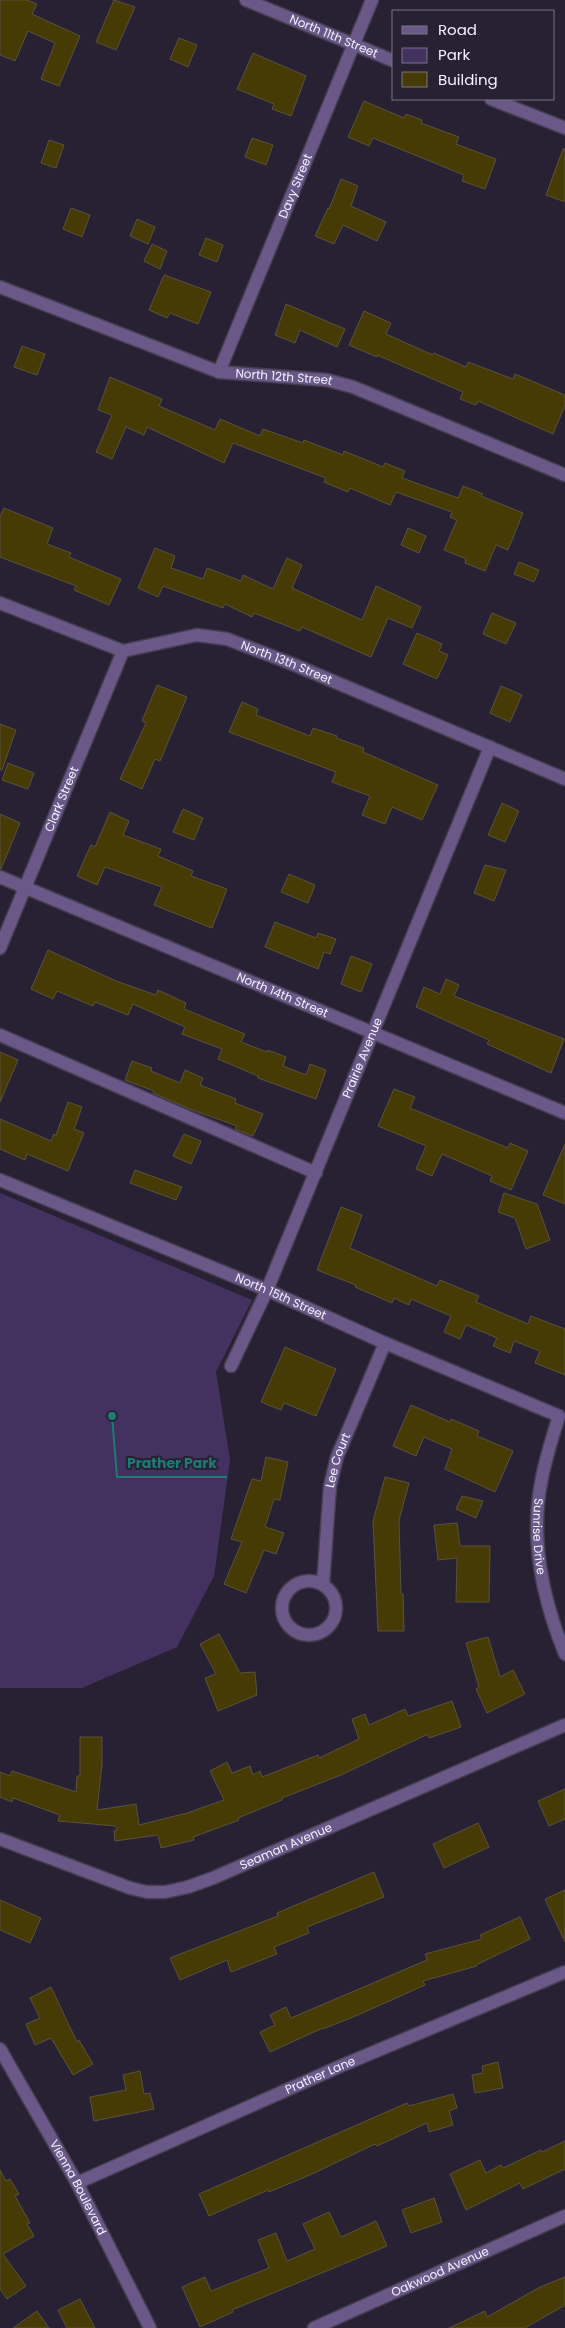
<svg xmlns="http://www.w3.org/2000/svg" width="565" height="2328" font-family="Poppins,sans-serif">
	<style>
		.green { fill: #43325f }
		.building { fill: #463b05; stroke: #59533c }
		.lines { fill: none; stroke-linecap: round; stroke-linejoin: round }
		.minor-casing { stroke: #453e50; stroke-width: 15 }
		.minor { stroke: #6a5889; stroke-width: 12 }
		.labels { text-anchor: middle; stroke-width: 4; stroke-linejoin: round; paint-order: stroke }
		.street-label { font-size: 12px; fill: #f5f1fe; stroke: #282134 }
		.leader { fill: none; stroke: #1a7c75; stroke-width: 2 }
		.callout-dot { fill: #1a7c75; stroke: #282134; stroke-width: 2 }
		.callout-label { font-size: 14px; text-anchor: middle; font-weight: bold; fill: #1a7c75; stroke: #282134; stroke-width: 4; stroke-linejoin: round; paint-order: stroke }
	</style>
	<rect width="100%" height="100%" fill="#282134"/>
	<!-- green -->
	<path class="green" d="M0 1193 252 1300 216 1372 230 1460 214 1576 177 1647 82 1688H0Z"/>
	<!-- building -->
	<path class="building" d="M0 0H27L37 4 32 14 80 36 59 86 41 79 55 43 28 31 15 61 0 55Z
		M114 0 135 7 116 50 96 42Z
		M179 38 197 45 188 67 170 59Z
		M253 53 306 76 291 116 272 109 274 104 237 89Z
		M364 101 404 118 406 114 422 120 421 123 459 137 456 144 496 159 485 189 462 181 464 175 373 138 369 146 348 137Z
		M252 138 273 145 266 165 245 157Z
		M49 140 64 145 56 168 41 163Z
		M563 149H565V202L546 195Z
		M341 179 358 186 351 206 386 222 377 241 343 225 334 244 315 236 328 208 329 209Z
		M71 208 90 215 82 237 63 229Z
		M137 219 155 227 148 244 130 236Z
		M206 238 223 245 217 262 199 255Z
		M152 244 167 251 160 269 144 261Z
		M164 275 211 292 198 324 170 313 167 318 149 310Z
		M286 304 345 329 337 347 300 330 295 343 275 335Z
		M364 311 391 323 386 334 433 355 434 353 466 367 468 362 513 379 515 374 565 395V405L553 434 478 401 476 405 460 399 463 392 377 355V357L349 345Z
		M22 346 45 354 37 375 14 367Z
		M110 377 162 399 159 406 215 430 220 419 260 436 263 429 303 443 304 440 343 455 344 451 383 467 385 463 405 471 402 478 458 498 463 486 483 494 481 496 523 513 508 550 496 545 485 571 465 563 466 559 444 550 457 520 450 517 452 512 396 492 390 505 350 488 348 492 324 482 326 478 233 443 224 463 147 427 144 435 126 427 112 459 96 452 112 415 98 410Z
		M4 508 53 528 47 544 71 553 69 557 121 579 109 605 74 590 76 586 0 557V516Z
		M408 528 426 536 419 553 401 545Z
		M155 548 175 556 171 568 203 579 207 568 241 581 243 575 273 589 287 558 302 565 292 588 362 620 376 586 421 607 412 628 388 618 371 657 302 627 300 631 254 613 252 617 225 604 223 608 163 586 158 597 138 588Z
		M519 562 539 570 534 582 514 574Z
		M492 613 516 623 506 644 483 634Z
		M417 633 442 644 439 651 448 655 437 679 403 664Z
		M157 685 187 697 160 761 155 759 142 789 120 779 146 723 142 721Z
		M501 686 522 695 510 722 490 713Z
		M242 702 258 709 256 715 310 736 313 728 337 736 336 738 364 748 363 752 438 785 422 820 392 807 385 824 362 815 370 796 332 782 336 772 229 732Z
		M0 724 16 730 2 770H0Z
		M8 763 34 773 28 789 2 780Z
		M502 803 519 811 505 842 488 835Z
		M183 809 203 818 194 840 173 832Z
		M110 812 129 821 123 835 161 849 158 856 193 871 191 876 227 889 212 928 154 905 162 887 105 867 97 885 77 876 91 845 95 847Z
		M0 814 20 823 1 869H0Z
		M485 865 506 870 494 901 474 893Z
		M289 874 315 885 308 903 281 892Z
		M275 922 316 938 318 933 336 939 330 954 324 952 318 969 265 947Z
		M48 950 116 981 156 995 158 990 186 1003 184 1009 245 1034 241 1042 267 1052 268 1050 286 1057 283 1066 306 1075 310 1064 326 1070 316 1099 258 1078V1076L218 1059 222 1049 182 1034 185 1027 133 1004 128 1015 95 1002 93 1006 57 991 53 999 31 989Z
		M351 956 372 964 361 992 341 984Z
		M446 979 459 985 454 996 564 1039 551 1073 487 1044 489 1040 416 1007 424 987 440 994Z
		M0 1052 18 1060 0 1102Z
		M132 1061 152 1068 151 1071 180 1083 185 1070 203 1078 200 1085 236 1099 235 1103 263 1114 253 1136 235 1129 237 1126 190 1109 153 1093 154 1091 125 1080Z
		M394 1089 415 1097 410 1108 508 1148 510 1143 528 1151 511 1190 490 1181 492 1176 442 1154 432 1176 416 1169 426 1146 378 1126Z
		M68 1102 82 1107 74 1129 84 1133 68 1171 27 1154 25 1160 0 1149V1119L51 1141 54 1134 56 1135Z
		M184 1134 201 1141 191 1164 173 1156Z
		M565 1144V1204L543 1195Z
		M135 1170 182 1187 176 1200 130 1183Z
		M504 1193 537 1204 550 1240 526 1249 515 1218 498 1212Z
		M341 1207 362 1215 350 1248 437 1286 440 1280 479 1296 476 1302 528 1324 531 1316 565 1329V1375L535 1363 540 1351 514 1341 510 1353 493 1346 497 1338 466 1325 460 1339 444 1332 451 1316 411 1299 409 1305 394 1298 392 1303 355 1287 356 1285 317 1270Z
		M285 1347 336 1369 316 1416 284 1403 281 1410 261 1402Z
		M411 1405 450 1422 451 1419 479 1431 477 1436 513 1451 495 1492 445 1469 452 1449 424 1437 416 1456 393 1446Z
		M266 1457 288 1462 280 1500 274 1499 265 1527 284 1533 276 1554 264 1550 246 1593 224 1584 242 1542 231 1539 252 1479 261 1481Z
		M385 1477 409 1483 399 1520 401 1594H403L404 1631H378L373 1521Z
		M462 1496 483 1501 476 1518 456 1509Z
		M457 1523 460 1546H490L489 1602H456L457 1558 438 1560 434 1525Z
		M219 1634 240 1673 255 1672 257 1695 218 1711 205 1678 216 1674 200 1644Z
		M488 1637 500 1677 513 1670 525 1694 487 1713 476 1689 479 1687 466 1643Z
		M452 1701 461 1727 429 1738 428 1734 341 1775 282 1798V1800L238 1818 239 1820 193 1837 194 1840 161 1848 158 1835 115 1841 114 1831 117 1830 116 1826 58 1821 60 1815 13 1798 12 1802 0 1797V1772L10 1776 12 1771 76 1792 77 1776H80V1737H102V1764L97 1810 136 1804 139 1825 187 1813 224 1800 210 1771 227 1762 232 1773 250 1766 253 1775 260 1771 262 1777 318 1755 319 1758 359 1739 352 1719 365 1714 369 1725 405 1709 408 1716Z
		M565 1789V1819L549 1826 538 1801Z
		M478 1823 489 1847 444 1868 433 1844Z
		M374 1872 384 1897 307 1927 309 1933 274 1947 277 1954 231 1972 227 1960 180 1980 170 1958 278 1916 277 1913Z
		M565 1890V1942L545 1899Z
		M0 1900 41 1918 30 1943 0 1930Z
		M520 1917 530 1939 476 1965 477 1966 423 1981 425 1985 358 2015 323 2029V2028L270 2052 260 2032 275 2025 270 2015 286 2007 291 2018 427 1960 425 1954 482 1939 480 1935Z
		M51 1987 77 2042 79 2040 93 2064 73 2075 51 2038 35 2045 26 2024 40 2018 30 1998Z
		M498 2062 503 2088 475 2093 472 2075 483 2073 482 2066Z
		M140 2071 144 2094 150 2093 154 2109 94 2121 90 2097 126 2090 123 2075Z
		M453 2094 457 2108 449 2111 453 2125 429 2132 427 2123 377 2146 375 2144 310 2175 269 2192 268 2190 209 2216 199 2194 407 2103 409 2106Z
		M565 2141V2169L523 2189 520 2183 466 2210 450 2174 480 2160 486 2173 501 2165 503 2168 541 2150 542 2152Z
		M0 2170 6 2181 10 2179 19 2194 15 2196 30 2223 27 2224 34 2236 3 2254 26 2286 7 2299 0 2289Z
		M434 2198 442 2222 411 2233 402 2210Z
		M329 2212 341 2237 376 2221 387 2246 232 2310 233 2312 200 2327 182 2287 205 2277 211 2291 269 2268 258 2240 276 2233 287 2261 315 2249 303 2224Z
		M565 2277V2305L525 2328H449L485 2311 487 2317 540 2287Z
		M80 2299 95 2328H67L58 2310Z
		M37 2311 49 2328H13Z"/>
	<g class="lines">
		<!-- minor casing -->
		<g class="minor-casing">
			<g id="minor">
				<path id="s1" d="M246 0 394 61"/>
				<path d="M491 99 565 128"/>
				<path id="s2" d="M0 287 219 372 327 380 353 387 565 475"/>
				<path id="s3" d="M219 372 372 0"/>
				<path id="s4" d="M0 603 123 651 197 635 227 639 290 663 565 779"/>
				<path id="s5" d="M0 877 565 1113"/>
				<path id="s6" d="M0 948 123 651"/>
				<path d="M0 1035 316 1173"/>
				<path id="s7" d="M0 1180 267 1290 385 1343 559 1416C552 1438 545 1460 541 1483 530 1541 543 1600 565 1654"/>
				<path id="s8" d="M231 1366 267 1290 490 747"/>
				<circle cx="309" cy="1608" r="27"/>
				<path id="s9" d="M323 1585 330 1486 337 1457 385 1343"/>
				<path id="s10" d="M0 1839 130 1888 147 1892H165L188 1887 213 1878 565 1725"/>
				<path id="s11" d="M0 2049 77 2183 150 2328"/>
				<path id="s12" d="M77 2183 343 2065 565 1972"/>
				<path id="s13" d="M314 2328 565 2216"/>
			</g>
		</g>
		<!-- minor -->
		<use href="#minor" class="minor"/>
	</g>
	<g class="labels">
		<!-- street labels -->
		<g class="street-label">
			<text dy="4" stroke="none"><textPath href="#s1" startOffset="95">North 11th Street</textPath></text>
			<text dy="4" stroke="none"><textPath href="#s3" startOffset="201">Davy Street</textPath></text>
			<text dy="4" stroke="none"><textPath href="#s2" startOffset="300">North 12th Street</textPath></text>
			<text dy="4" stroke="none"><textPath href="#s4" startOffset="302">North 13th Street</textPath></text>
			<text dy="4" stroke="none"><textPath href="#s6" startOffset="161">Clark Street</textPath></text>
			<text dy="4" stroke="none"><textPath href="#s5" startOffset="306">North 14th Street</textPath></text>
			<text dy="4" stroke="none"><textPath href="#s8" startOffset="335">Prairie Avenue</textPath></text>
			<text dy="4" stroke="none"><textPath href="#s7" startOffset="304">North 15th Street</textPath></text>
			<text dy="4" stroke="none"><textPath href="#s9" startOffset="126">Lee Court</textPath></text>
			<text dy="4" stroke="none"><textPath href="#s7" startOffset="730">Sunrise Drive</textPath></text>
			<text dy="4" stroke="none"><textPath href="#s10" startOffset="304">Seaman Avenue</textPath></text>
			<text dy="4" stroke="none"><textPath href="#s12" startOffset="266">Prather Lane</textPath></text>
			<text dy="4" stroke="none"><textPath href="#s11" startOffset="159">Vienna Boulevard</textPath></text>
			<text dy="4" stroke="none"><textPath href="#s13" startOffset="138">Oakwood Avenue</textPath></text>
		</g>
	</g>
	<!-- callouts -->
	<path class="leader" d="M112 1416L117 1477H227"/>
	<circle class="callout-dot" cx="112" cy="1416" r="5"/>
	<g class="callout-label">
		<text x="172" y="1468">Prather Park</text>
	</g>
	<!-- legend -->
	<rect x="392" y="10" width="162" height="90" fill="#282134" stroke="#7a7485"/>
	<rect x="402" y="26" width="25" height="8" fill="#6a5889" stroke="#7a7485"/>
	<text x="438" y="35" font-size="15" fill="#f5f1fe">Road</text>
	<rect x="402" y="48" width="25" height="15" fill="#43325f" stroke="#7a7485"/>
	<text x="438" y="60" font-size="15" fill="#f5f1fe">Park</text>
	<rect x="402" y="72" width="25" height="15" fill="#463b05" stroke="#7a7485"/>
	<text x="438" y="85" font-size="15" fill="#f5f1fe">Building</text>
</svg>
